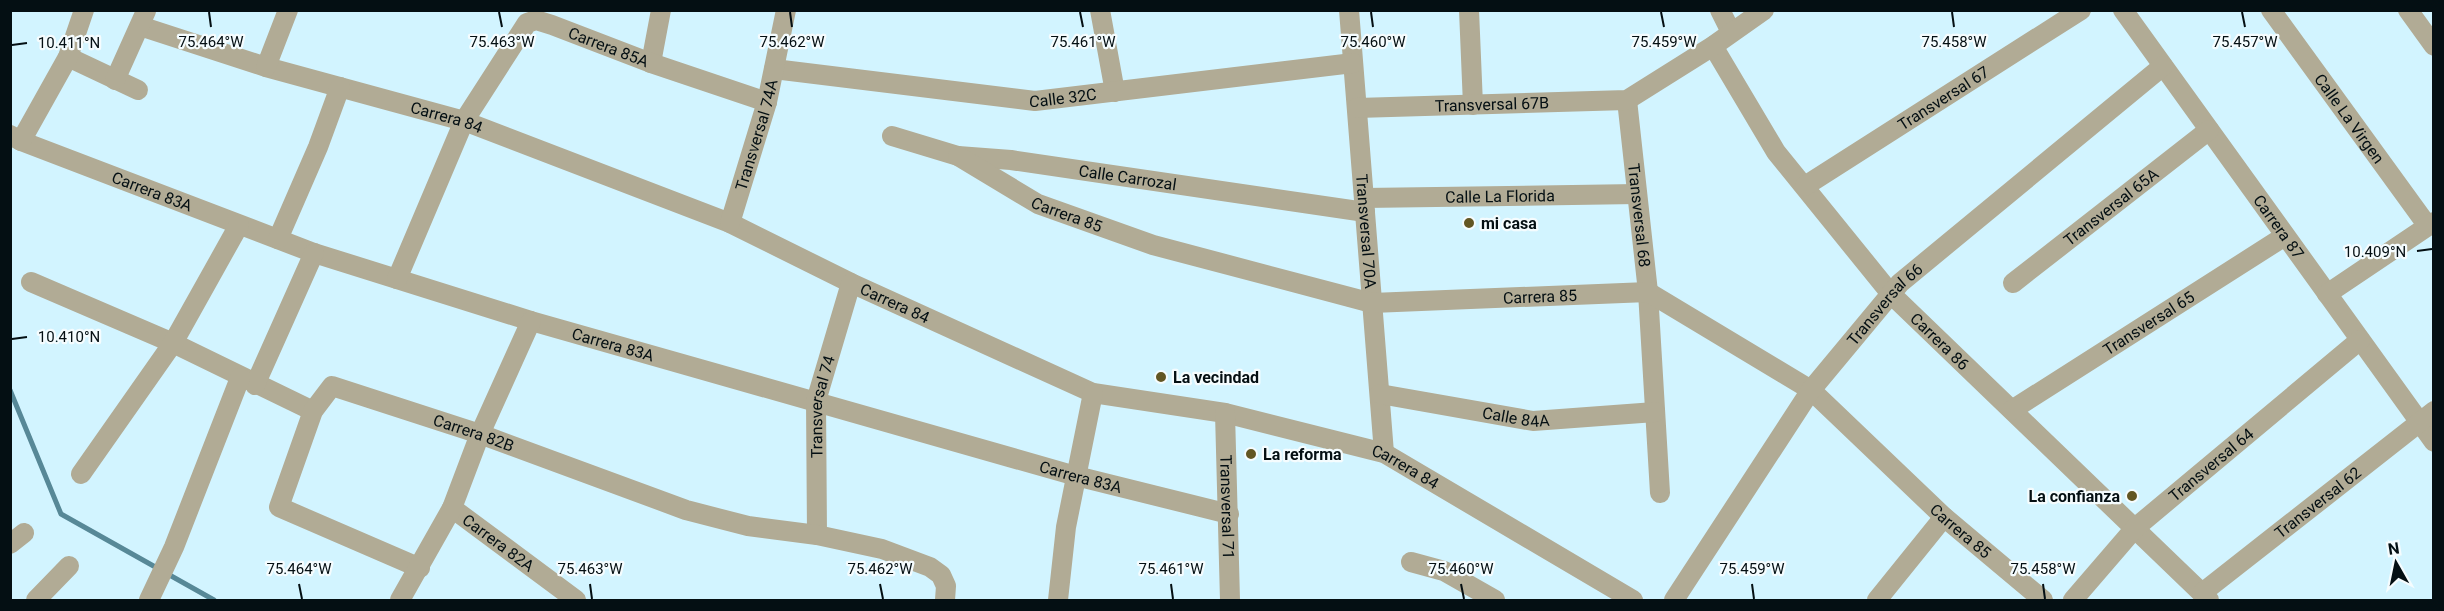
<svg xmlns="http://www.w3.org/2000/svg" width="2444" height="611" font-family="Roboto,sans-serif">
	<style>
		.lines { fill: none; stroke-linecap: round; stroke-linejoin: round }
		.stream { stroke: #578897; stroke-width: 5 }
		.street { stroke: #b1ab95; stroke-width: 20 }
		.ticks { fill: none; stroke: #040f13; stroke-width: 2 }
		.poi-dot { fill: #625623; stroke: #f5fcfe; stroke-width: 2 }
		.labels { text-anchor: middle; stroke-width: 4.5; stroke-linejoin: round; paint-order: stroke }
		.street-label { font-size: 16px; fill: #040f13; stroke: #f5fcfe }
		.poi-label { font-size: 16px; font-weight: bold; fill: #040f13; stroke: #f5fcfe; text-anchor: start }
		.ticks-label { font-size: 15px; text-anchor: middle; fill: #040f13; stroke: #f5fcfe; stroke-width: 4.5; stroke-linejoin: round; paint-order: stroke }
	</style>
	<rect width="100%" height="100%" fill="#d2f4ff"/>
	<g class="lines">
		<!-- stream -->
		<path class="stream" d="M10 390 61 514 214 600"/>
		<!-- street -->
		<g class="street">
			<path d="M1100 10 1115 92"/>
			<path id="s1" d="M1349 10 1384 453"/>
			<path d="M1469 10 1473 105"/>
			<path d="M1720 10 1731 32"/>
			<path id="s2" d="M2123 10 2434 442"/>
			<path id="s3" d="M2271 10 2427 225"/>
			<path d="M2408 10 2434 46"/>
			<path id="s4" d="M140 26 266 67 464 121 730 223 851 283 1093 393 1225 413 1384 453 1633 600"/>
			<path id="s5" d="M1713 46 1776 152 1891 294 2209 600"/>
			<path d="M68 57 138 90"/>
			<path d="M651 63 661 10"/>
			<path d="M266 67 288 10"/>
			<path id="s6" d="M774 69 1035 101 1353 63"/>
			<path d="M115 80 146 11"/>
			<path id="s7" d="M1627 100 1648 292 1660 493"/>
			<path id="s8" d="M1357 108 1627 100 1713 46 1764 10"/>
			<path id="s9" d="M10 135 21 141 314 253 531 321 1076 476 1229 514"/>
			<path id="s10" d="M892 136 958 156 1011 160 1365 212"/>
			<path d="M21 141 68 57 84 10"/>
			<path id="s11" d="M958 156 1038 204 1153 245 1372 303 1648 292 1811 390 1944 517 2043 600"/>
			<path id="s12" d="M1805 186 2081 10"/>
			<path id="s13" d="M1364 198 1637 194"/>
			<path id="s14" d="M730 223 767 102 786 10"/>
			<path d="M278 239 318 147 340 87"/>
			<path id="s15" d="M397 279 464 121 527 23 536 20 552 25 651 63 767 102"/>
			<path d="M31 282 173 343 313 411"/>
			<path id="s16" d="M2013 283 2209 130"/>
			<path d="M2327 294 2434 222"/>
			<path d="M255 385 314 253"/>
			<path id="s17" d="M1380 394 1533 421 1655 412"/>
			<path id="s18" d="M2012 410 2285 236"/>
			<path id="s19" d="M1225 413 1230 600"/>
			<path d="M81 474 173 343 239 225"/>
			<path id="s20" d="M452 508 576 600"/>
			<path id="s21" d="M817 535 816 401 851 283"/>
			<path d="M10 544 24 533"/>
			<path d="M1411 562 1444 571 1495 600"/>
			<path id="s22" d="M420 568 279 507 313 411 332 386 480 434 686 510 748 526 817 535 882 549 930 567 941 575 946 586 945 600"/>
			<path id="s23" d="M2202 593 2434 411"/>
			<path d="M36 600 69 566"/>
			<path d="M149 600 174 547 240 378"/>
			<path d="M400 600 452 508 480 434 531 321"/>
			<path d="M1058 600 1066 527 1093 393"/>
			<path id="s24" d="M1674 600 1811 390 1900 283 2163 66"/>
			<path d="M1877 600 1944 517"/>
			<path id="s25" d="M2073 600 2135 528 2360 340"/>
		</g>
	</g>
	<!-- ticks -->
	<path class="ticks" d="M209 12 211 27M499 12 502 27M790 12 792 27M1080 12 1083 27M1371 12 1373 27M1661 12 1664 27M1952 12 1954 27M2242 12 2245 27M12 45 27 43M2417 251 2432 249M12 339 27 337M299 584 302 599M590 584 592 599M880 584 883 599M1171 584 1173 599M1461 584 1464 599M1752 584 1754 599M2043 584 2045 599"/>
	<!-- markers -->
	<g class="poi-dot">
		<circle cx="1469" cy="223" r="6"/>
		<circle cx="1161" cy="377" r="6"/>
		<circle cx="1251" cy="454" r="6"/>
		<circle cx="2132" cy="496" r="6"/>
	</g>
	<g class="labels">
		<!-- street labels -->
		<g class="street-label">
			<text dy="6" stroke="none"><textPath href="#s15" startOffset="375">Carrera 85A</textPath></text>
			<text dy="6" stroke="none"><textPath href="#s6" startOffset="291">Calle 32C</textPath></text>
			<text dy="6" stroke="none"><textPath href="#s12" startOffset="164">Transversal 67</textPath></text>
			<text dy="6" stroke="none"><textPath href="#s8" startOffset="135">Transversal 67B</textPath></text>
			<text dy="6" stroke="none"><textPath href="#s4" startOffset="320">Carrera 84</textPath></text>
			<text dy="6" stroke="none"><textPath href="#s3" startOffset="134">Calle La Virgen</textPath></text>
			<text dy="6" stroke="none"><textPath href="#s14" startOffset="92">Transversal 74A</textPath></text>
			<text dy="6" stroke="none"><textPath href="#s10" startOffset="240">Calle Carrozal</textPath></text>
			<text dy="6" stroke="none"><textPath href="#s9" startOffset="153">Carrera 83A</textPath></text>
			<text dy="6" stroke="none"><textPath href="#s13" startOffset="136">Calle La Florida</textPath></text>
			<text dy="6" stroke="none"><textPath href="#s16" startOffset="124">Transversal 65A</textPath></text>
			<text dy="6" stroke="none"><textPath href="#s11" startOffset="124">Carrera 85</textPath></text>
			<text dy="6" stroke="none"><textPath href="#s7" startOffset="116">Transversal 68</textPath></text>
			<text dy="6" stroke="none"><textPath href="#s2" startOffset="267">Carrera 87</textPath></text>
			<text dy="6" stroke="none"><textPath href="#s1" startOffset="222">Transversal 70A</textPath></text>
			<text dy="6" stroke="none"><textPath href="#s11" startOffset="610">Carrera 85</textPath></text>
			<text dy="6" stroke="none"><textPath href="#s4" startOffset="806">Carrera 84</textPath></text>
			<text dy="6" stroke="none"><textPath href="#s24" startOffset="364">Transversal 66</textPath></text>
			<text dy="6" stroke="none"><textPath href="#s18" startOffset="162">Transversal 65</textPath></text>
			<text dy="6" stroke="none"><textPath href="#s5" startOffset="374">Carrera 86</textPath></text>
			<text dy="6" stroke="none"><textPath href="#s9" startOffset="639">Carrera 83A</textPath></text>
			<text dy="6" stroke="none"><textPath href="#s21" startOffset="129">Transversal 74</textPath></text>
			<text dy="6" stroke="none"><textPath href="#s17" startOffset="138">Calle 84A</textPath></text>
			<text dy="6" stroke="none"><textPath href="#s22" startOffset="436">Carrera 82B</textPath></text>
			<text dy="6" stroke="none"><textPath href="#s25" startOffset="194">Transversal 64</textPath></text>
			<text dy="6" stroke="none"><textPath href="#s4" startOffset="1346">Carrera 84</textPath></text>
			<text dy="6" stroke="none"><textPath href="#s9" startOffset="1125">Carrera 83A</textPath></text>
			<text dy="6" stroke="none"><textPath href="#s23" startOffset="147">Transversal 62</textPath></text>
			<text dy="6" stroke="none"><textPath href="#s19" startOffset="94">Transversal 71</textPath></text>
			<text dy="6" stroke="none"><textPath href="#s11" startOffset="1114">Carrera 85</textPath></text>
			<text dy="6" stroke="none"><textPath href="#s20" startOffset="58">Carrera 82A</textPath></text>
		</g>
		<!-- poi labels -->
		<g class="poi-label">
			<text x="1481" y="229">mi casa</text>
			<text x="1173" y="383">La vecindad</text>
			<text x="1263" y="460">La reforma</text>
			<text x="2120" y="502" text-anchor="end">La confianza</text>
		</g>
	</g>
	<g class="ticks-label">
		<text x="211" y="47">75.464°W</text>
		<text x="502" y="47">75.463°W</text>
		<text x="792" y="47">75.462°W</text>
		<text x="1083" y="47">75.461°W</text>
		<text x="1373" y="47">75.460°W</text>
		<text x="1664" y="47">75.459°W</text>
		<text x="1954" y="47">75.458°W</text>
		<text x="2245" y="47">75.457°W</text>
		<text x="69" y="48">10.411°N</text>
		<text x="2375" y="257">10.409°N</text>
		<text x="69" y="342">10.410°N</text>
		<text x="299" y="574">75.464°W</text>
		<text x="590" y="574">75.463°W</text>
		<text x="880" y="574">75.462°W</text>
		<text x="1171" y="574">75.461°W</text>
		<text x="1461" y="574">75.460°W</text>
		<text x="1752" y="574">75.459°W</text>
		<text x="2043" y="574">75.458°W</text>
	</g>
	<!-- border -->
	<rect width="2444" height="611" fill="none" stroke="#040f13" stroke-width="24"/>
	<!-- north arrow -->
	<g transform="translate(2396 563) rotate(351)" stroke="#f5fcfe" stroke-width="4.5" paint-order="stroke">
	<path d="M0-4.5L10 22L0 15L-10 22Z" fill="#040f13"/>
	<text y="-9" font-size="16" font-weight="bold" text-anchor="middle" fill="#040f13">N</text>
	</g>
</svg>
